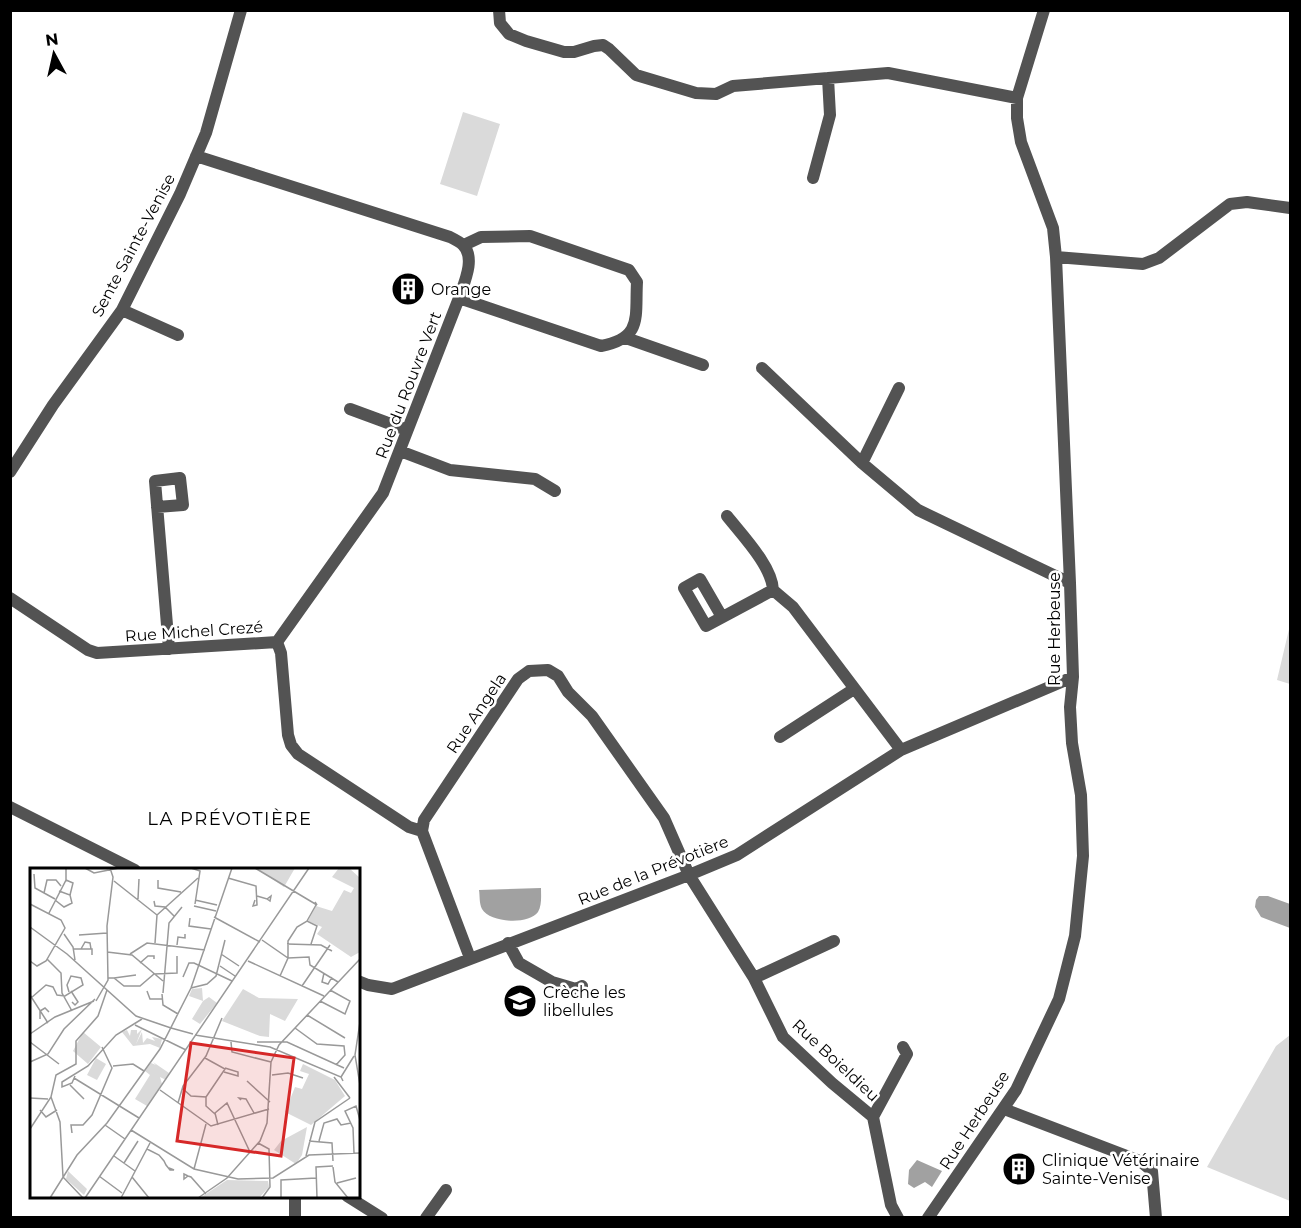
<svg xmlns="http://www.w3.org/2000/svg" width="1301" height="1228" font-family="Montserrat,sans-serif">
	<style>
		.green { fill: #dadada }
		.water { fill: #a1a1a1 }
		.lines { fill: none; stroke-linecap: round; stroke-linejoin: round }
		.street { stroke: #535353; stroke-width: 12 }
		.labels { text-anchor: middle; stroke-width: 5; stroke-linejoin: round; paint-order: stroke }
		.street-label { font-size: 16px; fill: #000; stroke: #fff }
		.poi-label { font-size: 16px; fill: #000; stroke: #fff; text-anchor: start }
		.neighbourhood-label { font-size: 18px; letter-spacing: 1.5px; fill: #000; stroke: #fff }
		.inset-road { fill: none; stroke: #999; stroke-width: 1.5 }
		.view { fill: #d62828; fill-opacity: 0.15; stroke: #d62828; stroke-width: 3 }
		.inset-edge { fill: none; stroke: #000; stroke-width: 3 }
	</style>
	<rect width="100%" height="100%" fill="#fff"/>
	<!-- green -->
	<path class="green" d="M463 112 500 124 477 196 440 184Z
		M1290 625V684L1277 680Z
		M1290 1035V1201L1207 1167 1276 1046Z"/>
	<!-- water -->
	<path class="water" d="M541 888C541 896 542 905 538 912 529 925 490 923 482 909 479 903 480 896 479 890Z
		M1259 896H1268L1290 904V928L1261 917 1255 907 1256 900Z
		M917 1160 942 1171 932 1187 925 1182 914 1188 908 1184 909 1170Z"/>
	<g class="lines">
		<!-- street -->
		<path class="street" d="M499 10 500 23 509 34 526 41 564 52H574L594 46 603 45 609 49 636 75 696 93 716 94 733 86 888 73 1017 98
			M196 156 450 237C454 239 460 242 463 245 476 258 464 283 459 298L383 493 277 642
			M813 178 830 115 828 78
			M1056 257 1143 264 1159 258 1230 204 1247 202 1290 208
			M459 298 601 346C643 338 635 317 637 282L629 270 530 236 481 237 464 245
			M122 310 178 335
			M626 338 703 365
			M762 368 862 463 918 510 1070 583
			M350 409 407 430
			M400 451 450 470 535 479 555 491
			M862 463 899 388
			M10 472 53 405 122 310 180 194 206 133 241 10
			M157 507 183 505 180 478 155 481 169 649
			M727 516C742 535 772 566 773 590
			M10 598 88 650 97 653 277 642 281 653 288 735 291 745 298 754 409 827 422 831
			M722 617 700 579 684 588 706 626 773 590 793 607 901 750
			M780 737 854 689
			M10 807 135 870
			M508 943 519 963 552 982 576 989 582 986
			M470 958 422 831 424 820 518 679 529 671 548 670 558 676 568 692 592 716 664 818 689 875 754 978 783 1037 832 1083 873 1117 891 1205 898 1218
			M754 978 834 941
			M358 981 368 985 392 989 689 875 737 855 901 750 1073 677
			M1004 1109 1140 1161 1152 1171 1156 1218
			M873 1117 907 1054 903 1047
			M295 1196V1218
			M347 1196 382 1218
			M426 1218 446 1190
			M928 1218 1016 1090 1059 999 1075 936 1083 856 1081 795 1072 743 1070 707 1073 677 1070 583 1056 257 1053 228 1021 142 1017 118V98L1044 10"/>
	</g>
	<!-- icons -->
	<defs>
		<g id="building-disc" transform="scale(1.725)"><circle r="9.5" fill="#000" stroke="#fff"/><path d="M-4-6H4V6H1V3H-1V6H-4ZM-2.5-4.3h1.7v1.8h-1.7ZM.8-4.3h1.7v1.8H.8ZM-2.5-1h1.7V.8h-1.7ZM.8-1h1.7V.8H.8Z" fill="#fff"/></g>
		<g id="school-disc" transform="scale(1.725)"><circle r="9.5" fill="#000" stroke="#fff"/><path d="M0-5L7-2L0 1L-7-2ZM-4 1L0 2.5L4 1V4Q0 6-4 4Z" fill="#fff"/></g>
	</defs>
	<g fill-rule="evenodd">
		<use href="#building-disc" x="408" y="289"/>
		<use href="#school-disc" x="520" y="1001"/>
		<use href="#building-disc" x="1019" y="1169"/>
	</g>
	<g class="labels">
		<!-- street labels -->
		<g class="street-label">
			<text transform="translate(133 245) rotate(-62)" y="6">Sente Sainte-Venise</text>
			<text transform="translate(408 385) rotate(-69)" y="6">Rue du Rouvre Vert</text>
			<text transform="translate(1054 629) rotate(-90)" y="6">Rue Herbeuse</text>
			<text transform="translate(194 631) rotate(-4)" y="6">Rue Michel Crezé</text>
			<text transform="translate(476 713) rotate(-56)" y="6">Rue Angela</text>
			<text transform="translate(653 870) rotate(-22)" y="6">Rue de la Prévotière</text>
			<text transform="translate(836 1060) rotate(43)" y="6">Rue Boieldieu</text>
			<text transform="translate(974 1120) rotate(-57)" y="6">Rue Herbeuse</text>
		</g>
		<!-- poi labels -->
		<g class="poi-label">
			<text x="431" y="295">Orange</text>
			<text x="543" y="998">Crèche les<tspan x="543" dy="18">libellules</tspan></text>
			<text x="1042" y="1166">Clinique Vétérinaire<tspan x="1042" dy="18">Sainte-Venise</tspan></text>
		</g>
		<!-- neighbourhood labels -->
		<g class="neighbourhood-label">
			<text x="230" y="825">LA PRÉVOTIÈRE</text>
		</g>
	</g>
	<!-- overview -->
	<g transform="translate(30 868)">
		<rect width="330" height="330" fill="#fff"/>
		<path d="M226 0H265L254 19ZM309 0H319L330 10V84L321 89 287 66 292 59 278 53 286 38 302 43 314 22 321 25 324 20 302 9ZM172 120 173 133 179 129 187 135 170 156 162 151 173 133 159 128 162 121ZM213 121 229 130 268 131 255 153 240 146 239 169 230 168 192 153ZM112 161 106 176 112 164 113 175 117 170 125 173 122 169 132 171 130 180 120 176 103 178 92 164 97 162 100 168 101 162H107V166ZM53 164 71 179 58 196 43 183ZM66 190 76 196 67 212 57 207ZM123 194 139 205 136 212 130 209 132 216 117 238 105 231 120 207 115 203 121 195 126 197ZM273 196 305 212 315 228 281 257 255 244 265 219 272 221 279 206 270 203ZM277 259 272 287 266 296 244 282 251 273ZM38 303 57 321 54 327 36 311ZM197 312 238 313 239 319 229 330H170Z" fill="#dadada"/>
		<path class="inset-road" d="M55 0 64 5 89 0M161 0 170 3 165 36M225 0 287 37 285 34M4 6 5 20 25 31M198 10 226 18 227 37 223 38 225 32M36 12 43 15 40 27M128 12V20L151 24M84 13 127 47 125 75M14 25 17 12H26L31 18M227 28 237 31 241 28 240 33 237 31M108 31 109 11M25 32 34 39 42 35 40 27 29 23M165 32 187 37M124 33 125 38 135 39 144 48M0 36 31 52 35 60 16 93 7 98 0 93M164 38 186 43M19 45 36 12V0M127 47 168 10M184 49 230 74M160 50 159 58 181 61M277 53 286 37M0 59 37 86 106 148 141 160M34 66 43 79 45 92M49 67 77 65M232 72 258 90 279 89 280 97 308 114M257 76 291 77 302 83M147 77 148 69 155 70V66M43 81H62V87M51 81 55 74 60 75 61 81M77 84 102 87 133 113M100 86 117 75 175 82M191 86 209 98M17 91 31 105 32 125 42 143M218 93 294 128M110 95 118 88H124V91M190 98 205 108M294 105 292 114 298 116 302 109M250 108 258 90V73L267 59 277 53 287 58 281 76M153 109 159 95H164L202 113M78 110H84L94 118H110L124 106 147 105V88M84 110 106 107M272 118 300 77M161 120 177 116 186 108 195 72M41 123 48 134 45 137 42 134M117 123 120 131H132M133 125 139 55 152 39M132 126 133 137 148 146M0 127 18 155M1 130 16 117 23 119 27 127 35 128 53 117 51 110 41 108 37 117 39 124M66 133 78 112 77 58 83 9 80 0M290 133 315 146 320 133 300 122M277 147 315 170M10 151V143L15 140 19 144M330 154 325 187 330 217M105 157 156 182M141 160 163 166M265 160 287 176 314 178 315 187 306 197M0 166 25 149 64 133M165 167 240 179 311 209 313 213M0 174 29 196M201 174 202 184 241 194M227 174H257L314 200M175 190 195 201 176 229M0 194 18 186 34 161 65 131M83 198 103 196 114 203M194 204 208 208V204L195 200M242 207 258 205 273 210M45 208 42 215 32 219V214L58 198 86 167 112 151M304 209 320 230M311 209 324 188M44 210 109 250M217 213 240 234M40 217 54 231M152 220 161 228 176 229V238L185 246M130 222 181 258 239 241M21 229 30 254 33 309 53 330M0 230 18 231M211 232 209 230 216 231 224 245M148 235 153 218 176 188 192 150M10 242 16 249 27 242M75 257 95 271M188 257 185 245 197 235 220 284M0 261 21 229 26 207 46 196V173L68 148 77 122M101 262 164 301 208 311 243 310 279 287 330 285M42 265 41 257H53L62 247 82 200 72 179M279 273 302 275 303 293M289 273 294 255 307 251 311 257 321 255M228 275 239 281 240 319 232 330M117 281 129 287 134 293 136 297 140 302H144L139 300M324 285 323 260 315 243 326 238 330 252M84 288 105 303M276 288 285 254 320 230M94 295 108 273M303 299 305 314 318 330M164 301 176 256M69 308 92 325M158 308 154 311V306L158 308 161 309 176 326M102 309 119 330M307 315 326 310M20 330 47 287 77 255 130 181 161 120 202 0M55 330 279 0M91 330 120 275M168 330 197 310 230 273 237 255 241 194 249 177 330 91M251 330V312L286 310M287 330 286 299 303 298"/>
		<path class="view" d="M161 175 264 190 251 288 147 273Z"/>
		<rect width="330" height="330" class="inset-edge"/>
	</g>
	<!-- border -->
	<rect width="1301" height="1228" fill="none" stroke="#000000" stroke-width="24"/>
	<!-- north arrow -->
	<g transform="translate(54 54) rotate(352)" stroke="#ffffff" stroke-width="4.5" paint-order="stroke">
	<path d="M0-4.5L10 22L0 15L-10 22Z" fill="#000000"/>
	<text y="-9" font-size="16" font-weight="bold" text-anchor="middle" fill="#000000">N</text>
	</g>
</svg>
